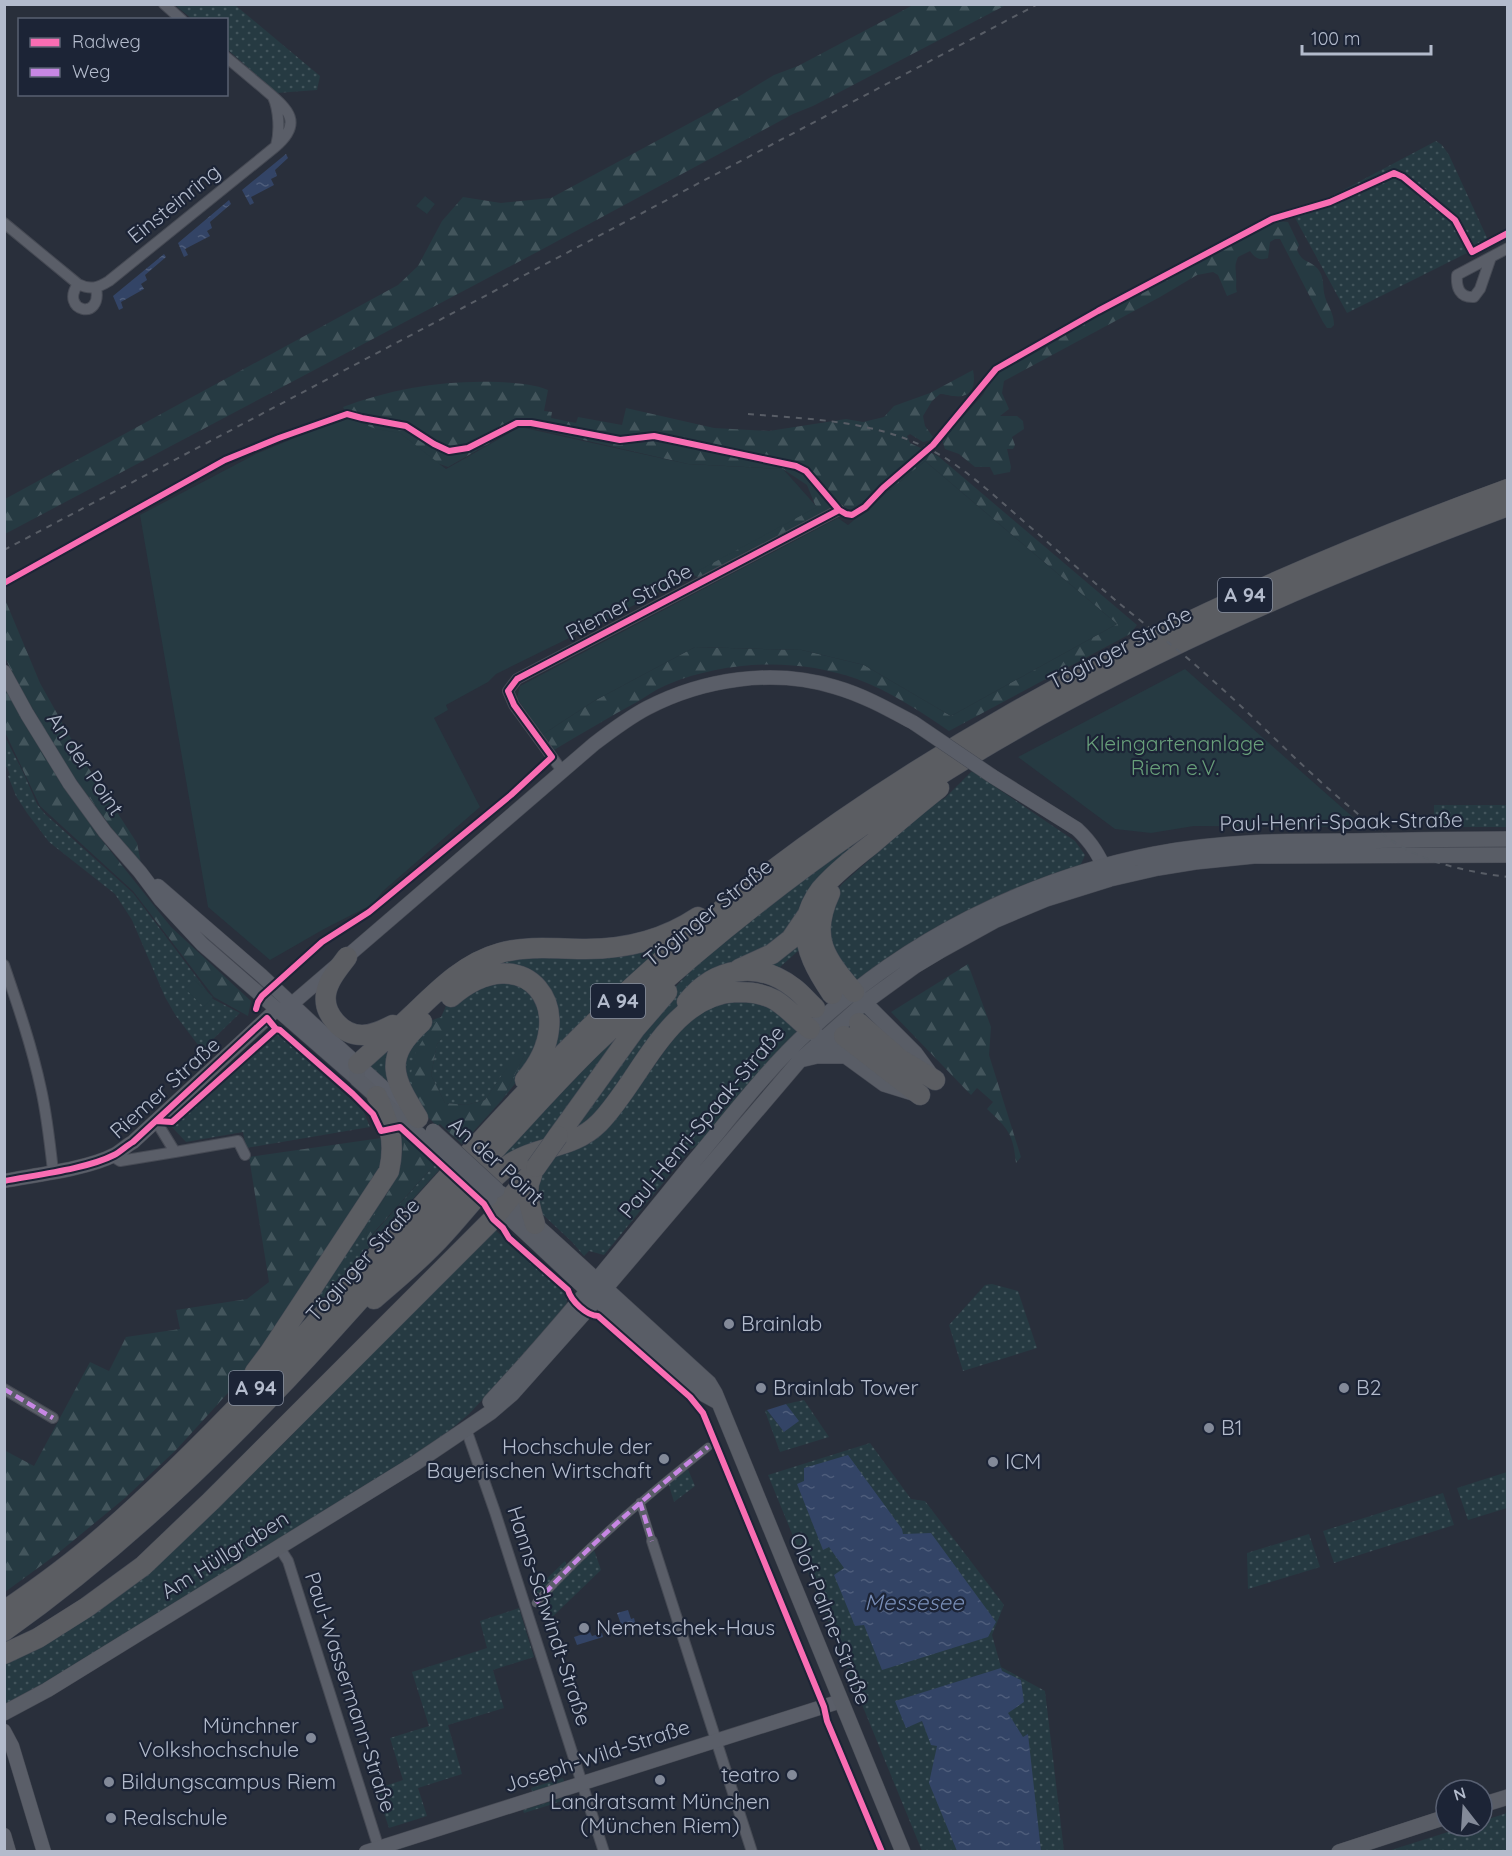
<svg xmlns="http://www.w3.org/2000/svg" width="1512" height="1856" font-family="Quicksand,sans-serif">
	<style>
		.grass { fill: url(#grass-dots) }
		.forest { fill: url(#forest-firs) }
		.garden { fill: #263a42 }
		.water { fill: url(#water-ripples) }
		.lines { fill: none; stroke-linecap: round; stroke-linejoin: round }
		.pedestrian-casing { stroke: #464a54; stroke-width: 9 }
		.minor-casing { stroke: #464a54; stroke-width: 12 }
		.tertiary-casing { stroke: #464a54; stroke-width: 15 }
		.secondary-casing { stroke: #464a54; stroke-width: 16 }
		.motorway-casing { stroke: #464b56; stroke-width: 21 }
		.pedestrian { stroke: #5a5e68; stroke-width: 8 }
		.minor { stroke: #5a5e68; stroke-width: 10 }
		.tertiary { stroke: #5a5e68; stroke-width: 14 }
		.secondary { stroke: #595d66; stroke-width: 15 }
		.motorway { stroke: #5b5d62; stroke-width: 20 }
		.rail { stroke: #585d66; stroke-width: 2; stroke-dasharray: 6 6; stroke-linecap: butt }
		.tertiary-bridge-casing { stroke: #464a54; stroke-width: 15; stroke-linecap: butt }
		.secondary-bridge-casing { stroke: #464a54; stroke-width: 16; stroke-linecap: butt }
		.motorway-bridge-casing { stroke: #464b56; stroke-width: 21; stroke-linecap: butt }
		.tertiary-bridge { stroke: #5a5e68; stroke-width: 14 }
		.secondary-bridge { stroke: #595d66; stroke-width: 15 }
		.motorway-bridge { stroke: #5b5d62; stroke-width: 20 }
		.quiet { stroke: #c787e3; stroke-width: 4.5; stroke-dasharray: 9 4.5; stroke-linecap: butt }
		.cycleway-casing { stroke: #1c2436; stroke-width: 10 }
		.cycleway { stroke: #f96db3; stroke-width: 6 }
		.poi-dot { fill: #838a99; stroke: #1c2436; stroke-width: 2 }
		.labels { text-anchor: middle; stroke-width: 4.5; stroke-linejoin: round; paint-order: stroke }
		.shield { fill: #1c2436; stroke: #868e9f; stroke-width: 1.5 }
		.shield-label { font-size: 20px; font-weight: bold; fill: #b3bbcc }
		.street-label { font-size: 21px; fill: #b3bbcc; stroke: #1c2436 }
		.park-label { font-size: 21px; fill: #689f7a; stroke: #1c2436 }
		.poi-label { font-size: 21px; fill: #b3bbcc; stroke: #1c2436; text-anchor: start }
		.water-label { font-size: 22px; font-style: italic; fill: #788db6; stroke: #1c2436 }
	</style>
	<defs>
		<pattern id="grass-dots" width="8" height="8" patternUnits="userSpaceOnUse" patternTransform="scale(1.5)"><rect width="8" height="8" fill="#263a42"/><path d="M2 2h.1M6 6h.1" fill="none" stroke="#43555c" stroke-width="1.8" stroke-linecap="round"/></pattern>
		<pattern id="forest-firs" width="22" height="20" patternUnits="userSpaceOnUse" patternTransform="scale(1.5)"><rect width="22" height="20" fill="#263a42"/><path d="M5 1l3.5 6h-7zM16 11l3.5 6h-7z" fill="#43555c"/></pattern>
		<pattern id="water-ripples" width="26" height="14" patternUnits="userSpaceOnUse" patternTransform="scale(1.5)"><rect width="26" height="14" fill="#346"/><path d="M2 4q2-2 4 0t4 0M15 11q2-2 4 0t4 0" fill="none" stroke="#4e5d7b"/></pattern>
	</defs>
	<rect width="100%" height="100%" fill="#292f3b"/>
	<!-- grass -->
	<path class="grass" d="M175 5H235L320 76 317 90 277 93 227 49 226 20 192 19Z
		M1436 141 1442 145 1449 155 1489 242 1347 313 1294 216Z
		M4 735 24 774 37 804 45 814 133 893 213 999 240 1013 202 1050 176 1016 165 997 132 920 115 894 49 842 27 813 16 796 8 776 10 775 7 767H5Z
		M972 771 1075 841 1085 855 1081 864 859 981 850 978 826 935 834 895 842 884 930 806 945 798Z
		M1434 805H1507V827H1434Z
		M902 812 783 939 683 999 599 1117 565 1137C586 1107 607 1077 628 1048 644 1026 660 1003 679 983 744 917 825 864 902 812Z
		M802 929 805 959 798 951 780 967 782 971 769 967Z
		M675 935 600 1003 548 1057 531 975 458 985 407 1031 398 1096 368 1067 455 984 507 957Z
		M515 979 540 1000 544 1036 522 1075 502 1100 525 1054 518 1052 485 1100 466 1105 445 1103 431 1075 437 1044 456 1021 433 1023 422 1111 399 1064C407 1045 420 1022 441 1017L446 1006 475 985Z
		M757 999 795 1024 797 1036 701 1144 691 1149 604 1255 589 1251 584 1256 572 1242 540 1212 533 1186 552 1158 574 1149 646 1077 679 1031 701 1007Z
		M642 1012 539 1147 489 1169 595 1058Z
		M276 1033 363 1110 370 1127 246 1148 243 1132 186 1142 171 1126Z
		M404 1133 408 1137 404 1143 399 1173 366 1230 368 1240 436 1163 441 1168 286 1339 396 1136Z
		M495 1230 562 1289 566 1293 567 1305 537 1341 469 1414 443 1436 403 1462 5 1708V1660L215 1509 290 1437 361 1360Z
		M992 1284 1018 1291 1037 1348 963 1371 949 1325 985 1285Z
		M804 1400 829 1437 780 1452 765 1411 767 1410 784 1432 798 1421 786 1404Z
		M870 1443 911 1499 925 1501 1004 1605 992 1635 1001 1667 1045 1691 1064 1851H922L768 1475Z
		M687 1467 695 1486 674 1502 668 1482Z
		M1507 1472V1508L1468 1520 1457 1488Z
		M1443 1493 1454 1525 1334 1563 1323 1531Z
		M1309 1534 1320 1567 1248 1589 1247 1553Z
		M593 1547 601 1570 546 1623 539 1603Z
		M565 1561 567 1566 537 1598 535 1590Z
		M519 1608 534 1657 493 1670 504 1708 448 1725 462 1774 418 1788 427 1816 389 1828 376 1789 403 1780 390 1738 429 1726 412 1672 487 1648 480 1621Z
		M563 1778 565 1784 533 1794 531 1788Z
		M568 1796 569 1799 524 1813 523 1810Z
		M1507 1813V1850L1502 1851H1388L1467 1826H1482V1821Z"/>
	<!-- forest -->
	<path class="forest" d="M915 4 1006 5 813 106 793 114 539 251 5 534V499L398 285 418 266 442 221 463 197 501 203 551 198 738 97 774 75 798 66Z
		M1278 221 1288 222 1299 245 1297 250C1303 264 1309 259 1318 269 1325 278 1322 287 1325 297 1328 307 1334 313 1334 325L1331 328H1327L1323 322 1280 239H1275L1270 242 1268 258C1259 261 1255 258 1250 251L1238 257C1234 267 1236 267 1236 277 1237 283 1235 286 1237 292L1227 296 1218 275 1213 272 1197 275 1160 297 1004 381 1002 393 1009 409 1000 416H1017L1023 421 1024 429 1012 437 1015 445 1013 449H1007L1011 467 1010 472 994 475 990 467H975L959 454 945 449 942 440 983 395 992 377 1014 362 1217 251Z
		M973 370C976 384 973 399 954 396 949 396 946 394 940 394L932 401 923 416 925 426 933 437 931 440 923 442 910 434 907 436 910 443 938 456 1137 625 1130 634 949 731C921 712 890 691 857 679 798 658 728 660 669 684 658 688 647 696 637 702 609 717 581 734 554 750L542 735 594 701 695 647 802 650 864 665 951 716 1117 624 925 461 867 509 850 510 838 505 830 512 747 551 704 576 697 577 694 575V572L816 507 807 485 783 469 688 464 523 426 516 428 448 467 434 462 295 441 292 435 297 430 341 412 381 423V419L361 413 345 411 343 407C393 388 445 380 498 382 515 383 533 384 548 390L544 411 552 412 551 418 576 423 578 417 622 425 626 408 714 428 769 431 846 419 863 422 884 417 894 406 930 393Z
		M4 597 40 683 82 758 137 843 141 863 122 842 66 766 14 677 5 657Z
		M5 686 37 743 97 834 171 927 251 1001 248 1016 214 997 133 891 40 806 5 732Z
		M968 964 991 1027 989 1055 1021 1157 1016 1163C1013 1133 1008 1129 987 1109L993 1102 977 1088 971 1095 891 1012Z
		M450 1016 457 1021 437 1044 431 1075 445 1103 466 1105 485 1100 518 1051 525 1054 502 1100 462 1144 440 1124 437 1126 422 1111 410 1078 416 1051 433 1023Z
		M388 1137 380 1171 283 1320 237 1383 176 1450 125 1498 57 1554 5 1592 4 1450 34 1466 90 1362 109 1371 126 1337 180 1329 176 1310 247 1299 269 1282 249 1157Z
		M408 1137 436 1163 367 1240 366 1230 399 1173 404 1143Z"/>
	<!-- garden -->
	<path class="garden" d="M425 196 435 204 427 214 416 206Z
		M345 417 376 429 400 433 446 469 520 427 688 464 783 469 817 507 608 619 496 674 488 682 446 705 448 710 434 718 480 807 383 891 373 904 324 929 270 960 208 907 140 515 256 454Z
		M925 461 1117 624 951 716 864 665 802 650 695 647 594 701 542 735 517 698 520 686 838 518 848 525Z
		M1185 669 1364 827 1194 826 1151 833 1115 829 1018 757Z
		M194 980 213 997 204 1007 185 989Z"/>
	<!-- water -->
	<path class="water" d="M286 154 288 158 275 170 277 176 271 179 274 185 251 197 254 203 250 205 242 190Z
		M229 200 231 204 210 222 212 228 207 231 210 236 185 249 188 255 184 257 178 243Z
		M164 254 166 257 145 275 147 280 141 284 144 289 121 302 123 308 119 310 113 296Z
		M786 1404 799 1421 784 1432 767 1410Z
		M848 1455 902 1529 903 1534 931 1533 996 1622 988 1637 882 1670 864 1625 855 1626 834 1575 844 1568 829 1547 823 1550 797 1484 804 1481V1468Z
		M628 1610 631 1619 634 1618 636 1626 614 1633 613 1630 622 1627 617 1613Z
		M590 1632 592 1636 602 1633 603 1637 577 1645 574 1637Z
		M1001 1668 1002 1671 1021 1680 1024 1702 1008 1713 1023 1737 1028 1734 1041 1851H957L929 1783 937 1746 931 1745 922 1721 906 1728 895 1701Z"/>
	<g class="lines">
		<!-- pedestrian casing -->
		<g class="pedestrian-casing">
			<path id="pedestrian" d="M640 1502 652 1541
				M536 1603C588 1545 647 1496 708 1447"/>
		</g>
		<!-- minor casing -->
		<g class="minor-casing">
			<path id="minor" d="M164 4 182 20
				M273 97C279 110 280 132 276 146
				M4 223 78 284C90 290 98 288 109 281L275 147C306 121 285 107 263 88 251 78 239 68 226 57
				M1491 257 1480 289 1474 297C1460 298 1456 288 1457 275L1508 248
				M78 284C59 311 103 322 96 288
				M563 772 514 705 508 691 517 679 839 510
				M4 965C18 1006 32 1047 41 1089 47 1116 50 1144 53 1171
				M156 1121 175 1152 238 1141 245 1155
				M112 1156 120 1161 175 1152
				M4 1389 53 1418
				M466 1429 495 1512 604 1852
				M652 1541 752 1852
				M279 1547 288 1561 380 1852"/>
		</g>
		<!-- tertiary casing -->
		<g class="tertiary-casing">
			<path id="tertiary" d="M4 672 27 714 70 784 105 832 140 872 161 900 202 944 357 1079
				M992 776 1077 829C1093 844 1099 856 1108 875
				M158 886 262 976 311 1022 407 1109
				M293 1003 594 744C611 731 628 718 647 708 703 679 773 668 835 687 863 695 888 709 914 723
				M4 1181C35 1175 87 1169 114 1155 120 1152 126 1146 133 1142L277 1009
				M4 1731 12 1746 44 1852
				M4 1835 9 1852
				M366 1852 841 1701"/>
		</g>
		<!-- secondary casing -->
		<g class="secondary-casing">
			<path id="secondary" d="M858 996 915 1053 931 1075
				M814 1033 884 1084 913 1093
				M800 1060 817 1056H844
				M358 1064 357 1079 425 1140
				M502 1194 709 1383 715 1393 903 1852
				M494 1203 573 1277 698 1391 718 1402
				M490 1402C562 1325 628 1242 695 1160 732 1116 767 1069 810 1030 904 941 1027 879 1154 854 1219 841 1286 841 1352 841 1404 840 1456 839 1508 839
				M4 1713 47 1690 414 1464 491 1412 512 1394 586 1311 800 1060 864 1003 915 966 940 951 996 920 1046 899 1110 879 1158 868 1195 862 1254 856 1508 855
				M1482 1805 1508 1797
				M1339 1852 1446 1817"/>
		</g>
		<!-- motorway casing -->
		<g class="motorway-casing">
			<path id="motorway" d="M830 893C809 938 825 958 854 992
				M347 957C339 968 328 980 326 994 323 1014 342 1035 362 1035 373 1035 383 1030 393 1025
				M739 969 772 954 791 939 808 914
				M832 994C818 973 803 949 806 922 808 911 814 898 821 889 836 872 854 858 872 844 894 825 916 806 939 788
				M451 997C524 934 585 1010 525 1080
				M687 1002C715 967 758 960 794 988 802 994 808 1002 815 1008
				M859 1023 900 1059 935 1080
				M844 1036 920 1095
				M358 1064C376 1048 394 1032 412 1015 438 990 464 963 500 953 528 945 558 949 586 949 626 949 665 939 698 917
				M418 1118C393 1078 382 1058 422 1022
				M558 1136 635 1029 667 992
				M532 1175C524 1192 530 1206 535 1224
				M374 1299C398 1278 423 1258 444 1234 463 1214 491 1176 513 1162 541 1145 573 1149 599 1123 640 1082 668 995 736 992 750 992 762 993 775 1000 788 1008 798 1020 810 1029
				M255 1372 270 1352 389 1171C396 1140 389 1124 377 1096
				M4 1611C38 1588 72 1563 103 1536 276 1384 416 1201 578 1039 836 780 1168 613 1508 489
				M4 1631C124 1546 230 1443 328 1335 386 1271 443 1207 501 1143 531 1111 561 1077 593 1046 715 929 849 827 995 741 1158 645 1331 572 1508 506
				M4 1654 38 1638 87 1607 143 1566 211 1501 493 1219 536 1167"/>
		</g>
		<!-- pedestrian -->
		<use href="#pedestrian" class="pedestrian"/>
		<!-- minor -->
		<use href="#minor" class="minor"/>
		<!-- tertiary -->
		<use href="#tertiary" class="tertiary"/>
		<!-- secondary -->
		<use href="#secondary" class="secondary"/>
		<!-- motorway -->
		<use href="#motorway" class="motorway"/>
		<!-- rail -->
		<path class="rail" d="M748 414C808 419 871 420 927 448 965 466 1004 505 1036 532 1067 559 1099 587 1131 613 1157 634 1184 654 1209 677 1257 719 1301 767 1351 808 1368 823 1385 838 1406 849 1435 865 1475 873 1508 877
			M4 550 1038 4"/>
		<!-- tertiary-bridge casing -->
		<g class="tertiary-bridge-casing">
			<path id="tertiary-bridge" d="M914 723 992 776"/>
		</g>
		<!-- secondary-bridge casing -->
		<g class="secondary-bridge-casing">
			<path id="secondary-bridge" d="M433 1131 497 1190
				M425 1140 490 1198"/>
		</g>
		<!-- motorway-bridge casing -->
		<g class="motorway-bridge-casing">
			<path id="motorway-bridge" d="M536 1167 558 1136"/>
		</g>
		<!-- tertiary-bridge -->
		<use href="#tertiary-bridge" class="tertiary-bridge"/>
		<!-- secondary-bridge -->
		<use href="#secondary-bridge" class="secondary-bridge"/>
		<!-- motorway-bridge -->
		<use href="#motorway-bridge" class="motorway-bridge"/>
		<!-- quiet -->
		<path class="quiet" d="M4 1389 53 1418
			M640 1502 652 1541
			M536 1603C588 1545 647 1496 708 1447"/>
		<!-- cycleway casing -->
		<g class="cycleway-casing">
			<path id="cycleway" d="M4 583 225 460 279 438 347 414 362 418 406 426 434 444 449 451 468 448 517 423H531L620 440 654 436 796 466 806 471 839 510 846 514 852 515 865 507 883 488 933 445 996 369 1098 311 1272 219 1330 202 1394 173 1403 177 1455 220 1472 252 1508 233
				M256 1009 258 1002 262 996 322 942 369 912 511 795 552 757 514 705 508 691 517 679 839 510
				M156 1121 172 1122 276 1029
				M4 1181C35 1175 87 1169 114 1155 120 1152 126 1146 133 1142L267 1018 276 1029 280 1030 353 1094 373 1114 381 1131 400 1127 484 1204 493 1219 503 1228 509 1238 568 1290C571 1301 587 1316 598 1316L690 1397 703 1413 824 1707 827 1721 882 1852"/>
		</g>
		<!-- cycleway -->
		<use href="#cycleway" class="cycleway"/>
	</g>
	<!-- markers -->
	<g class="poi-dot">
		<circle cx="729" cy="1324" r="6"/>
		<circle cx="761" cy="1388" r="6"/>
		<circle cx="1344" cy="1388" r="6"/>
		<circle cx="1209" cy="1428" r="6"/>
		<circle cx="664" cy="1459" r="6"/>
		<circle cx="993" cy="1462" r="6"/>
		<circle cx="584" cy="1628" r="6"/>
		<circle cx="311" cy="1738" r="6"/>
		<circle cx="792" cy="1775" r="6"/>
		<circle cx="660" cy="1780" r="6"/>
		<circle cx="109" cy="1782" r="6"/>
		<circle cx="111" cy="1818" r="6"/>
	</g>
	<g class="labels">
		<!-- shield labels -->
		<g class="shield">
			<rect x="1218" y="578" width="54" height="34" rx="4.5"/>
			<rect x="591" y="984" width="54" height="34" rx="4.5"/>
			<rect x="229" y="1371" width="54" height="34" rx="4.5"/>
		</g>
		<g class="shield-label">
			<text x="1245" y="602">A 94</text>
			<text x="618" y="1008">A 94</text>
			<text x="256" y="1395">A 94</text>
		</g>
		<!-- street labels -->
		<g class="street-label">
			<text transform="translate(174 204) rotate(-39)" y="7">Einsteinring</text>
			<text transform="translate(629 602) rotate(-28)" y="7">Riemer Straße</text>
			<text transform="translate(1120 648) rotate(-27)" y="7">Töginger Straße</text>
			<text transform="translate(85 764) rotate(56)" y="7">An der Point</text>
			<text transform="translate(1341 822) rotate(-1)" y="7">Paul-Henri-Spaak-Straße</text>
			<text transform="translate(708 913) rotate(-39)" y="7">Töginger Straße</text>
			<text transform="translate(165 1088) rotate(-42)" y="7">Riemer Straße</text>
			<text transform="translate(702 1122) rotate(-50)" y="7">Paul-Henri-Spaak-Straße</text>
			<text transform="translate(496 1161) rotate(42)" y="7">An der Point</text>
			<text transform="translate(363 1260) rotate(-48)" y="7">Töginger Straße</text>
			<text transform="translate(225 1555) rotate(-32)" y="7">Am Hüllgraben</text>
			<text transform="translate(549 1616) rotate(72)" y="7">Hanns-Schwindt-Straße</text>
			<text transform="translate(830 1619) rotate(68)" y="7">Olof-Palme-Straße</text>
			<text transform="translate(350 1692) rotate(72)" y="7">Paul-Wassermann-Straße</text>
			<text transform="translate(597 1756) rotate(-18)" y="7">Joseph-Wild-Straße</text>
		</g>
		<!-- park labels -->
		<g class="park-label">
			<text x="1175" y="751">Kleingartenanlage<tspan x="1175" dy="24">Riem e.V.</tspan></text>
		</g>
		<!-- poi labels -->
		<g class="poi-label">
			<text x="741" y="1331">Brainlab</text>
			<text x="773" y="1395">Brainlab Tower</text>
			<text x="1356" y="1395">B2</text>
			<text x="1221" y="1435">B1</text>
			<text x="652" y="1454" text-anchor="end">Hochschule der<tspan x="652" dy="24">Bayerischen Wirtschaft</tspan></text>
			<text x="1005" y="1469">ICM</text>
			<text x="596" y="1635">Nemetschek-Haus</text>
			<text x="299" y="1733" text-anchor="end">Münchner<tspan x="299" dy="24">Volkshochschule</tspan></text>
			<text x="780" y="1782" text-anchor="end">teatro</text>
			<text x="121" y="1789">Bildungscampus Riem</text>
			<text x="660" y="1809" text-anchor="middle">Landratsamt München<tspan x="660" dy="24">(München Riem)</tspan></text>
			<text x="123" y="1825">Realschule</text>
		</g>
		<!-- water labels -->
		<g class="water-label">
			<text x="914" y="1610">Messesee</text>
		</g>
	</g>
	<!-- border -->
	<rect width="1512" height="1856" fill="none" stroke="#b3bbcc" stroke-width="12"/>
	<!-- legend -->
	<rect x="18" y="18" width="210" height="78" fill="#1c2436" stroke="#586072" stroke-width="1.5"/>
	<rect x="30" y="38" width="30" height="9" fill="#f96db3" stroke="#586072" stroke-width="1.5"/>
	<text x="72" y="48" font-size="18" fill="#b3bbcc">Radweg</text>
	<rect x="30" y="68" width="30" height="9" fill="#c787e3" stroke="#586072" stroke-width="1.5"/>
	<text x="72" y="78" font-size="18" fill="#b3bbcc">Weg</text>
	<!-- north arrow -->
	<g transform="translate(1464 1808) rotate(343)"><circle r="28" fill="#1c2436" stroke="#586072" stroke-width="1.5"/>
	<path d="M0-4.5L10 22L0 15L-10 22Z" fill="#838a99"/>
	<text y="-9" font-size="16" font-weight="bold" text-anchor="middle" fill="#b3bbcc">N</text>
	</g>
	<!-- scale -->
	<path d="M1302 45v9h129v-9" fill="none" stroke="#b3bbcc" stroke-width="3"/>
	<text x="1311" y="45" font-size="18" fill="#b3bbcc" stroke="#1c2436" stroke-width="4.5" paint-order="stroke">100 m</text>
</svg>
